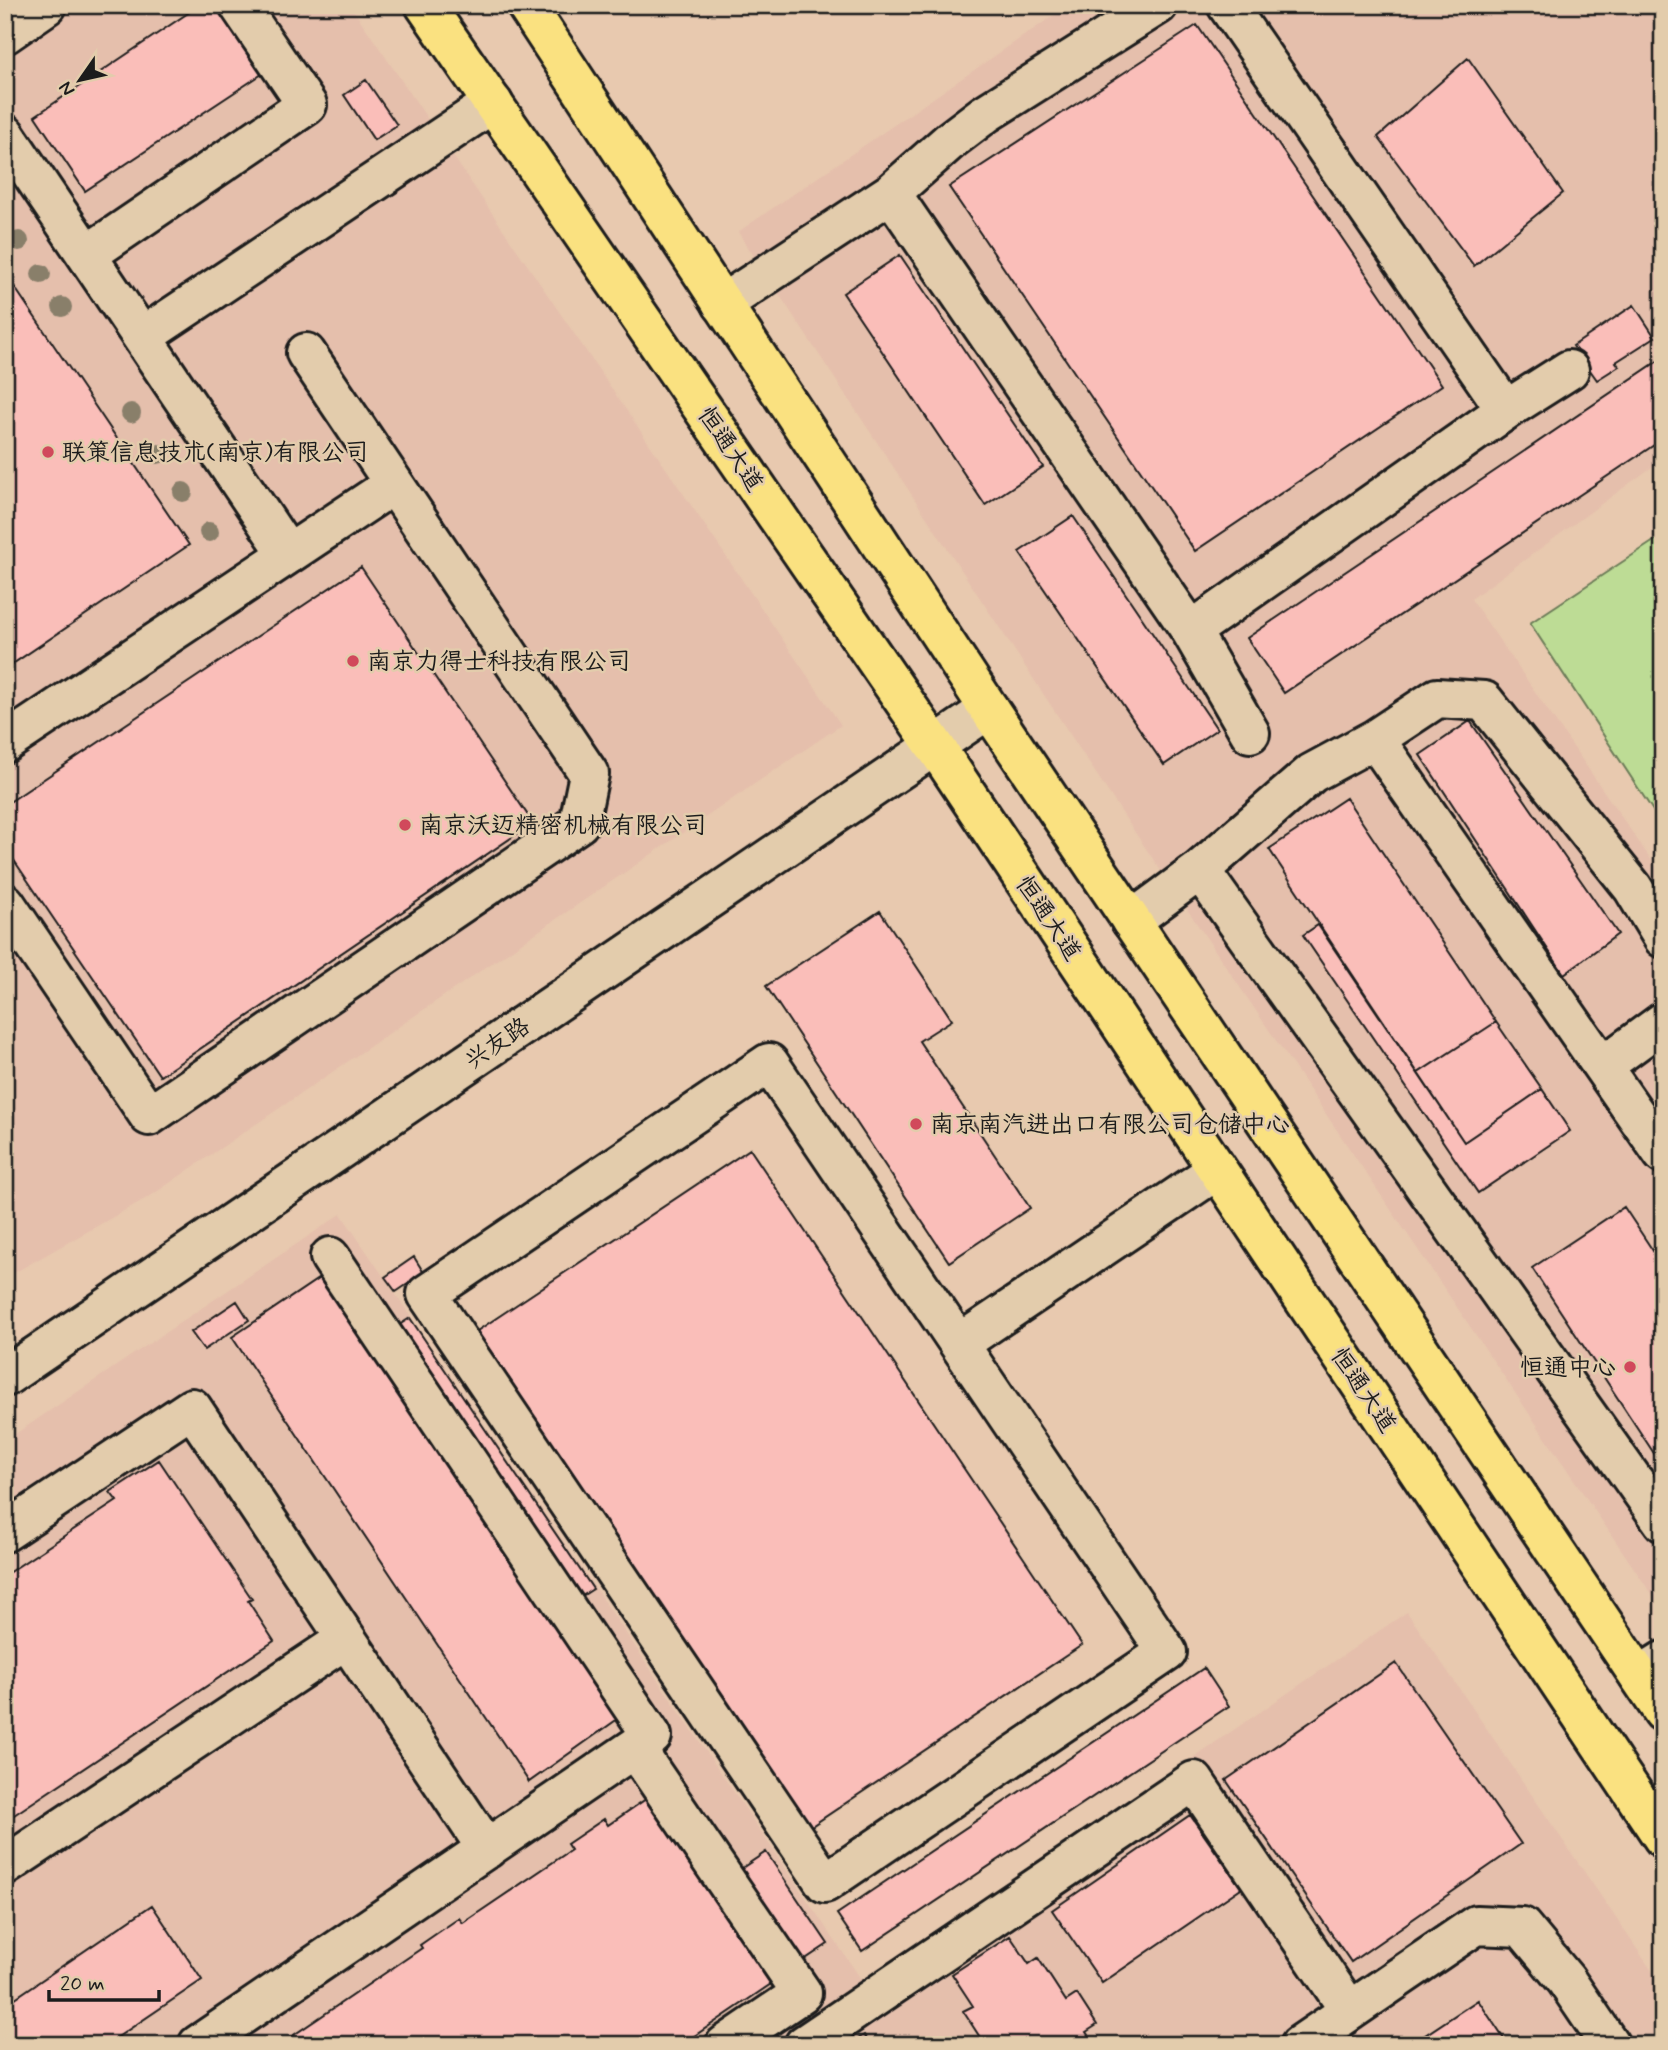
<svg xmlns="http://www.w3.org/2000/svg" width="1668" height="2050" font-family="Mynerve,'LXGW WenKai TC',sans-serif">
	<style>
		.built { fill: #e5bfac }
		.green { fill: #bddc95; stroke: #6c7c58; stroke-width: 2 }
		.building { fill: #fabeb9; stroke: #1c1c1c; stroke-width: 2 }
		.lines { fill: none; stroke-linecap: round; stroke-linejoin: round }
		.minor-casing { stroke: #1c1c1c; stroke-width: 44 }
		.major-casing { stroke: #1c1c1c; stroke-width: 44 }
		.minor { stroke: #e3ccac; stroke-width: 38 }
		.major { stroke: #fae180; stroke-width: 38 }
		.rail-casing { stroke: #1c1c1c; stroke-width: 8 }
		.rail { stroke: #e3ccac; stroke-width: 5; stroke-dasharray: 16; stroke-linecap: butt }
		.tree { fill: #897f6b }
		.poi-dot { fill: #d1495b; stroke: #e3ccac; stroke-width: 2.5 }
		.labels { text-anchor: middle; stroke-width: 5; stroke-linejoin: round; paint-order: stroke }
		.street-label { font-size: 24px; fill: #1c1c1c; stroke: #e3ccac }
		.poi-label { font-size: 24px; fill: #1c1c1c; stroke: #e3ccac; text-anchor: start }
	</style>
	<rect width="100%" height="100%" fill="#e8c9af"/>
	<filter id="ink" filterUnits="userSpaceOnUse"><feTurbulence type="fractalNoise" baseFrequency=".0143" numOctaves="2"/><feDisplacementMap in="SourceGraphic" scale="14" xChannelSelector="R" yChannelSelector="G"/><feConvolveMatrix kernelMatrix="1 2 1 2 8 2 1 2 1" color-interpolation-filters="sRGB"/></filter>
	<g filter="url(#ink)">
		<!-- built -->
		<path class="built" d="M5 5H350L841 725 152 1195 5 1278Z
			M1069 5H1663V459L1471 599 1663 877V1611L1130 825 738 232Z
			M341 1214 863 1982 1407 1612 1663 1987V2045H5V1441Z"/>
		<!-- green -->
		<path class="green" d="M1663 535V826L1530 623Z"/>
		<!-- building -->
		<path class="building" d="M200 5H216L262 74 85 191 35 116Z
			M1197 25 1442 385 1195 551 949 187Z
			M1468 58 1563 193 1474 266 1378 137Z
			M366 80 397 125 374 140 344 95Z
			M900 255 1043 467 985 505 843 293Z
			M5 273 189 545 5 669Z
			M1634 305 1655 337 1616 362 1619 366 1597 380 1573 346Z
			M1661 359 1663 362V439L1284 693 1247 638Z
			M1073 516 1217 729 1164 765 1019 552Z
			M361 567 533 823 160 1076 5 847V805Z
			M1470 721 1618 934 1564 974 1420 755Z
			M1346 798 1496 1022 1418 1073 1269 849Z
			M880 911 952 1020 919 1041 1030 1208 949 1262 766 986Z
			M1318 925 1464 1142 1542 1089 1570 1131 1478 1193 1303 935Z
			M1496 1022 1542 1089 1464 1142 1418 1073Z
			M750 1149 1082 1645 810 1827 477 1331Z
			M1624 1207 1663 1266V1467L1532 1268Z
			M414 1257 424 1273 396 1292 385 1277Z
			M321 1277 619 1718 529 1782 232 1337Z
			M237 1301 249 1320 204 1350 191 1332Z
			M410 1318 593 1589 576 1600 393 1329Z
			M159 1460 252 1599 248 1601 274 1641 5 1821V1575L117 1501 110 1492Z
			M1396 1663 1521 1844 1351 1962 1226 1780Z
			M1204 1668 1229 1706 862 1951 837 1914Z
			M646 1799 771 1984 681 2045H279L422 1948 420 1945 459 1918 463 1923 571 1850 567 1844 604 1819 608 1825Z
			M1190 1815 1241 1888 1102 1983 1052 1910Z
			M766 1852 828 1944 801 1962 739 1870Z
			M152 1905 202 1980 106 2045H5V2005Z
			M1010 1936 1029 1964 1038 1958 1066 2001 1077 1994 1097 2025 1086 2032 1095 2045H985L963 2011 973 2006 952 1974Z
			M1478 2000 1508 2045H1410Z
			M864 2035 871 2045H849Z"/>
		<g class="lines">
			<!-- minor casing -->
			<g class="minor-casing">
				<path id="minor" d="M1227 5 1506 410
					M5 34 47 5
					M5 134 288 554
					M891 193 1191 631 1250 733
					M88 254 307 105 239 5
					M722 304 891 193 952 139 985 114 1158 5
					M142 337 493 103
					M1191 631 1506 410 1569 370
					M1375 739 1663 1154
					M5 743 394 484
					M1200 870 1663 1522
					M5 903 149 1116 579 823 589 774 306 353
					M1131 921 1200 870 1312 773 1375 739 1437 698 1484 701 1633 888 1663 938
					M1603 1066 1663 1022
					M959 1344 1167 1652 825 1883 427 1294 769 1063 959 1344 1217 1170
					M5 1377 989 709
					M5 1532 192 1408 487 1849
					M1639 1676 1663 1661
					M635 1748 802 1993 725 2045
					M5 1866 346 1639
					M198 2045 652 1736 330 1257
					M804 2045 1194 1781 1350 2011
					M1300 2045 1476 1925 1522 1927 1566 1980 1610 2045"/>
			</g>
			<!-- major casing -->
			<g class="major-casing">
				<path id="major" d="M425 5 935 746 1663 1838
					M526 5 989 709 1663 1712"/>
			</g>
			<!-- minor -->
			<use href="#minor" class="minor"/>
			<!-- major -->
			<use href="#major" class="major"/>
			<!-- rail casing -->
			<g class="rail-casing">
				<path id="rail" d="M1657 5 1663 11"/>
			</g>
			<!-- rail -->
			<use href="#rail" class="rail"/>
		</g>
		<!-- trees -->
		<g class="tree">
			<circle cx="19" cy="241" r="10"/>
			<circle cx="41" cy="274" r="10"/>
			<circle cx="62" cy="307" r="10"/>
			<circle cx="131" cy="413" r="10"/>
			<circle cx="158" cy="454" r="10"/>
			<circle cx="183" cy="492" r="10"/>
			<circle cx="209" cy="532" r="10"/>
		</g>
	</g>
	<!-- markers -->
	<g class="poi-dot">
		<circle cx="48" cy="452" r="7"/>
		<circle cx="353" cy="661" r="7"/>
		<circle cx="405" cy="825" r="7"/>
		<circle cx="916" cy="1124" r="7"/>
		<circle cx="1630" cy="1367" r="7"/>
	</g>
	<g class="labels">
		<!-- street labels -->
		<g class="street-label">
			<text transform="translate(731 449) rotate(56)" y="8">恒通大道</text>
			<text transform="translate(1049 918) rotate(56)" y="8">恒通大道</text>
			<text transform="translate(497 1043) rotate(-34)" y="8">兴友路</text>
			<text transform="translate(1364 1390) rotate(56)" y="8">恒通大道</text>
		</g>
		<!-- poi labels -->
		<g class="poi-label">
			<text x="62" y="460">联策信息技术(南京)有限公司</text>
			<text x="367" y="669">南京力得士科技有限公司</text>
			<text x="419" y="833">南京沃迈精密机械有限公司</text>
			<text x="930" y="1132">南京南汽进出口有限公司仓储中心</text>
			<text x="1616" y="1375" text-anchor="end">恒通中心</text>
		</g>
	</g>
	<!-- margin -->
	<rect width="1668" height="2050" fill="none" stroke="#e3ccac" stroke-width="28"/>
	<rect x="14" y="14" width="1640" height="2022" fill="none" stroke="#1c1c1c" stroke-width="2.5" filter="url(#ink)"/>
	<!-- north arrow -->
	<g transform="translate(80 80) rotate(236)" stroke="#e3ccac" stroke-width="5" paint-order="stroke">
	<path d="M0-5L12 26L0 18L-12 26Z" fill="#1c1c1c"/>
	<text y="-10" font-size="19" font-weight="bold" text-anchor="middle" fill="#1c1c1c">N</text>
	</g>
	<!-- scale -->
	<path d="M49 1990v10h110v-10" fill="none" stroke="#1c1c1c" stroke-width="3.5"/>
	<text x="60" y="1990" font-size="21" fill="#1c1c1c" stroke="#e3ccac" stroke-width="5" paint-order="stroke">20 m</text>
</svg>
